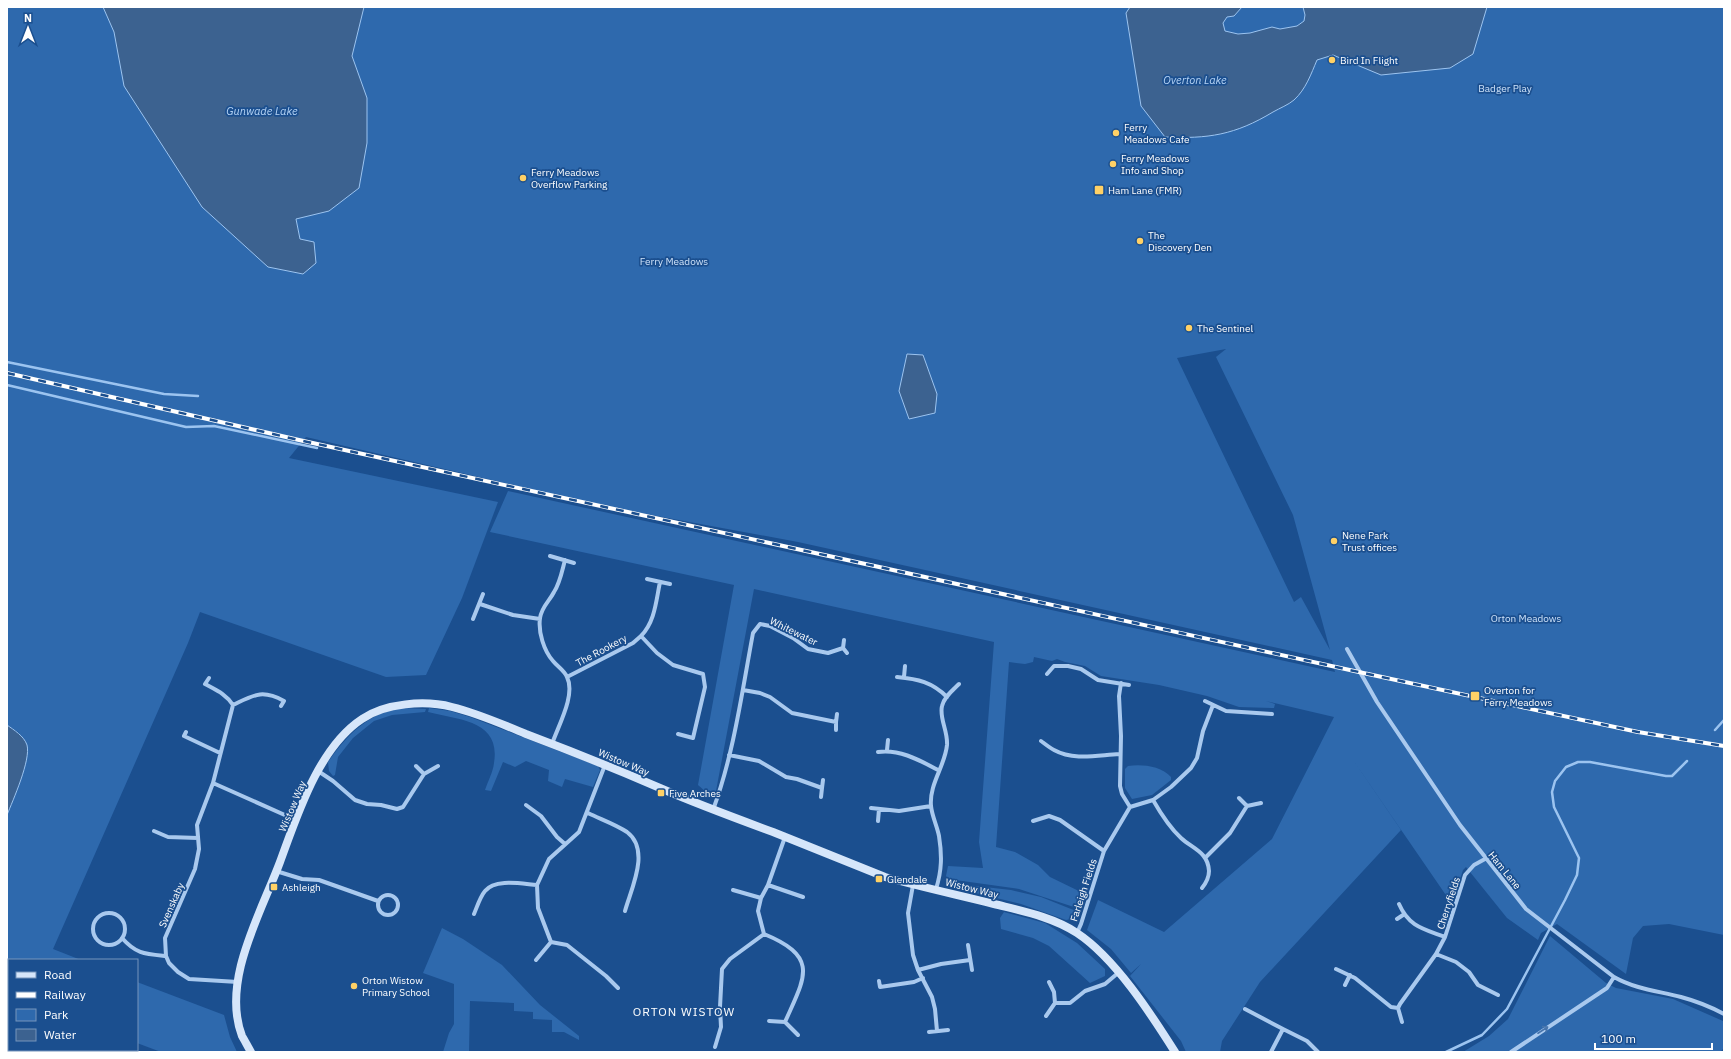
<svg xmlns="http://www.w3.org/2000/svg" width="1731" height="1059" font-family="'IBM Plex Sans',sans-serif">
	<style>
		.green { fill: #2e69ad; fill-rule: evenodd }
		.water { fill: #3c6290; stroke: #9cc4f0 }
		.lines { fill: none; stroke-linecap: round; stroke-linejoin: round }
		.stream { stroke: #9cc4f0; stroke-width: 2.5 }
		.street { stroke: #a9c9ee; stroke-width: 4 }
		.secondary { stroke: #d6e6fa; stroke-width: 8 }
		.rail-casing { stroke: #fff; stroke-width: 4 }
		.rail { stroke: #1b4f8f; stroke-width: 2.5; stroke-dasharray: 8; stroke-linecap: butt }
		.oneway { stroke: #4674ac }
		.poi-dot { fill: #ffd166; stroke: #1b4f8f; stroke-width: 1.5 }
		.labels { text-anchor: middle; stroke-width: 3.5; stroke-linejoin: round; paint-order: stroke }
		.poi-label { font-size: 10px; fill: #fff; stroke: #1b4f8f; text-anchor: start }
		.park-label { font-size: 10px; fill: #cfe3fa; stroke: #1b4f8f }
		.street-label { font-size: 10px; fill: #fff; stroke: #1b4f8f }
		.water-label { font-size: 11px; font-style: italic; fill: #b5d3f5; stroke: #1b4f8f }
		.quarter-label { font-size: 12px; letter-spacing: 1px; fill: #fff; stroke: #1b4f8f }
	</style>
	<rect width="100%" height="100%" fill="#1b4f8f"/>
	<!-- green -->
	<path class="green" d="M7 7H1724V935L1669 924 1643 926 1633 938 1626 974 1557 924 1541 933 1538 940 1507 918 1466 867 1463 870 1452 904 1349 754 1401 830 1260 982 1222 1041 1220 1052H1186L1181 1041 1130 976 1141 964 1131 973 1111 949 1087 930 1098 900 1164 932 1272 839 1334 717 1266 701 1275 704 1274 708 1239 707 1207 696 1159 685 1101 676 1085 666 1065 662 1057 659 1052 661 1034 657 1033 662 1025 664 1009 662 996 847 1015 852 1038 865 1050 877 1085 894 1080 909 1019 889 948 879 946 876 948 866 983 868 979 842 994 642 754 589 716 791 706 792 698 785 734 585 490 532 508 491 1335 672 1332 660 798 542 608 507 306 437 289 458 498 502 462 598 426 675 386 677 200 612 188 643 53 949 81 960H9V1023L7 1026V815L21 780 26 760 27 745 18 732 7 725ZM1226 349 1216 357 1293 515 1330 650 1301 597 1294 602 1177 358Z
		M403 708 426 709 425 712 392 715 374 721 353 738 338 757 335 775 333 776 329 771 328 762C347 735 369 712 403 708Z
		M429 708 450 711 470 717 598 766 600 770 593 787 565 779 562 787 548 781 549 770 526 761 515 767 503 762 491 791 485 790C488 781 493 772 494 763 501 720 459 720 428 712Z
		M1128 766C1142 764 1161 766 1171 777V780L1152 795 1132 799 1125 788V769Z
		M949 883 1011 890 1041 897 1081 913 1077 918 1066 920 1021 904 951 887Z
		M1004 912 1045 923 1077 943 1105 969V976L1090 983 1049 946 1033 938 1001 929 1000 918Z
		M442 928 463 939 502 965 540 1005 579 1036V1040L564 1032H552V1020L533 1019V1012L514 1011V1003L470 1001 469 1052H443L449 1033 454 1024V984L423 973Z
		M1550 936 1606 983 1616 988 1673 999 1723 1021 1724 1022V1048L1720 1052H1463L1489 1036 1508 1019Z
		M137 982 224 1015 230 1037 237 1052H161L137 1043Z"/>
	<!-- water -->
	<path class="water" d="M103 7H364L352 56 367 98V143L359 188 329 211 296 219 300 239 314 242 316 263 303 274 268 267 202 207 124 86 114 32Z
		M1130 7H1242L1234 16 1227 17 1223 23 1225 31 1238 34 1250 33 1272 27 1280 29 1297 26 1304 21 1305 15 1303 7H1487L1473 54 1450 68 1381 75 1333 55 1317 60C1311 74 1306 89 1294 100 1288 105 1280 108 1273 112 1235 135 1208 139 1165 137L1141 106 1126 13Z
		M907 354 923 355 937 394 935 413 909 419 899 391Z
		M7 725C14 730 24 736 27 745 31 760 13 800 7 815Z"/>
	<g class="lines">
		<!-- stream -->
		<path class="stream" d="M7 362 164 394 198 396
			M7 385 186 427 214 426 317 448
			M1715 730 1724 720
			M1446 1052 1482 1035 1507 1009 1565 900 1577 875 1579 858 1554 807 1552 792 1555 781 1566 767 1578 762H1590L1666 776H1672L1687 761"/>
		<!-- street -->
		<path class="street" d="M550 556 574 563
			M647 579 670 584
			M480 604 513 615 540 619
			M473 619 483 594
			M641 636C655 622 656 601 660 582
			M843 648 847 653
			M1347 649 1377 702 1460 825 1526 909 1614 977C1635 989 1658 991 1681 997 1696 1001 1711 1007 1724 1014
			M1047 674 1054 666H1068L1081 669 1098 680 1129 685
			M567 677 633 643 641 636 657 653 673 665 703 674 705 687 693 738 678 734
			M897 677C918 679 932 682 947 697
			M904 677 905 666
			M209 678 205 684C216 690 226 694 233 705
			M1121 683 1119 696 1121 736 1120 786 1122 794 1130 807
			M743 690 760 693 770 697 792 713 836 722V730
			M1205 701 1226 711 1272 714
			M281 706 284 701C262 689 254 695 233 705L213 783 296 820
			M836 722 837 714
			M186 732 184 736 220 753
			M1041 741C1045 744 1050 748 1054 750 1074 761 1098 755 1119 754
			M552 744C558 726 576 695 567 677 565 671 557 666 553 661 544 651 538 632 540 618 542 606 549 602 554 592 560 583 562 571 565 560
			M887 750 888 740
			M878 752C900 749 919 760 938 770
			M729 755 759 761 786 777 797 779 822 788 821 797
			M605 765 579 832 549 859 537 885 538 908 551 942 567 945 606 976 618 988
			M416 766 424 774
			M318 771 333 781 355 800 367 804 381 805 397 809 403 807 424 774 438 766
			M213 783 197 825 199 849 195 869 165 938 166 956 169 963 178 972 189 979 238 982
			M822 788 823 780
			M1239 798 1247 806 1261 803
			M1153 800C1161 814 1169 827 1181 838 1193 849 1208 852 1209 871 1209 878 1206 883 1202 888
			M526 805 541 816 557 837 565 844
			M871 808 899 811 931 806
			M713 810C734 753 742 692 753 633L760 624 770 626 793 638 808 649 828 653 843 648 844 640
			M588 813C600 819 615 824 627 832 651 850 631 889 625 911
			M878 821 879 809
			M1033 821 1049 816 1060 820 1104 851
			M154 831 168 837 198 838
			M785 837 768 885 761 898 758 911 764 934C820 957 805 977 785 1022
			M1206 857 1230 833 1247 806
			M276 871 302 879 319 880 378 901
			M768 885 803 897
			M913 885 908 913 913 955 918 970 932 997 935 1009 937 1031
			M936 889C942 870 942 855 939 836 937 826 932 816 931 806 929 784 945 766 947 745 948 731 939 718 942 706 944 697 953 690 959 684
			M733 890 761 898
			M378 905a10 10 0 1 1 20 0a10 10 0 1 1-20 0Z
			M1399 904C1409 927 1424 929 1445 937
			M93 929a16 16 0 1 1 32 0a16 16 0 1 1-32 0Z
			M474 914C477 907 480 897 485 891 495 878 523 884 537 885
			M1397 919 1403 915
			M1077 933 1081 924 1104 851 1130 807 1153 800 1171 787 1191 768 1197 758 1203 731 1213 705
			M122 938C136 954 145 954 166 956
			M968 945 972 970
			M1436 954 1456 962 1469 972 1478 985 1498 995
			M536 960 551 942
			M1336 969 1355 978 1391 1007 1398 1008
			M918 970 941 964 970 960
			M879 981 880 987 914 982 923 978
			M1049 982 1054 992 1055 1003H1070L1085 991 1105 984 1118 973
			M1345 985 1350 975
			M1245 1009 1283 1029
			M1046 1016 1055 1003
			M769 1021 785 1022 798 1035
			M1402 1022 1398 1008 1400 1004 1436 954 1445 937 1465 875 1474 865 1485 859
			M929 1032 948 1030
			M715 1047 721 1027 720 1007 722 969 730 959 764 934
			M1271 1052 1283 1029 1307 1041 1318 1052
			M1511 1052 1607 988 1614 977"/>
		<!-- secondary -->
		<path class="secondary" d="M251 1052C248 1047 245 1041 242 1036 221 981 261 913 280 862 297 816 318 748 362 719 385 703 425 700 452 707 477 713 502 724 526 734 571 751 616 769 660 788 697 804 735 818 773 832 810 847 848 862 885 877 921 887 958 895 994 904 1022 911 1053 917 1077 933 1115 958 1151 1014 1175 1052"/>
		<!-- rail casing -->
		<g class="rail-casing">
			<path id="rail" d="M7 373 299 440 1368 674 1638 732 1724 746"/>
		</g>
		<!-- rail -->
		<use href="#rail" class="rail"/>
	</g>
	<!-- one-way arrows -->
	<defs><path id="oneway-shaft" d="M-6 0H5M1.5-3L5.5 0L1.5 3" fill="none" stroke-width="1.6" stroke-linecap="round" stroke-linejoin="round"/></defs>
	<use class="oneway" href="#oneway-shaft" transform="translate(1543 1030) rotate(-33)"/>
	<!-- markers -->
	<g class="poi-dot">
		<circle cx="1332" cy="60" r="4"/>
		<circle cx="1116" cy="133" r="4"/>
		<circle cx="1113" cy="164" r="4"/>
		<circle cx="523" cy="178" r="4"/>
		<rect x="1094" y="185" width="10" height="10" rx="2"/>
		<circle cx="1140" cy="241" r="4"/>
		<circle cx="1189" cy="328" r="4"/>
		<circle cx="1334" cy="541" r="4"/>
		<rect x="1470" y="691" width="10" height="10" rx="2"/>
		<rect x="657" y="789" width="8" height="8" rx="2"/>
		<rect x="875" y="875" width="8" height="8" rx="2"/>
		<rect x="270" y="883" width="8" height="8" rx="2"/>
		<circle cx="354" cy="986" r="4"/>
	</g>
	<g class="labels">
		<!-- poi labels -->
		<g class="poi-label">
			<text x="1340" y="64">Bird In Flight</text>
			<text x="1124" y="131">Ferry<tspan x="1124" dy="12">Meadows Cafe</tspan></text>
			<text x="1121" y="162">Ferry Meadows<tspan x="1121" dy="12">Info and Shop</tspan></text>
			<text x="531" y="176">Ferry Meadows<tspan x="531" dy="12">Overflow Parking</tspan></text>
			<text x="1108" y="194">Ham Lane (FMR)</text>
			<text x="1148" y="239">The<tspan x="1148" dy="12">Discovery Den</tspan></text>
			<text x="1197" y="332">The Sentinel</text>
			<text x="1342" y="539">Nene Park<tspan x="1342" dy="12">Trust offices</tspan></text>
			<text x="1484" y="694">Overton for<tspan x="1484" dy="12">Ferry Meadows</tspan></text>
			<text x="669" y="797">Five Arches</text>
			<text x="887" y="883">Glendale</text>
			<text x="282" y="891">Ashleigh</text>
			<text x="362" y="984">Orton Wistow<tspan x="362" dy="12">Primary School</tspan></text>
		</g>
		<!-- park labels -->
		<g class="park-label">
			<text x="1505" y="92">Badger Play</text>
			<text x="674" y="265">Ferry Meadows</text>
			<text x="1526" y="622">Orton Meadows</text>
		</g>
		<!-- street labels -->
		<g class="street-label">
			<text transform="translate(794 631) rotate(26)" y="4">Whitewater</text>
			<text transform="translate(601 650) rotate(-28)" y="4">The Rookery</text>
			<text transform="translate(624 762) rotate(23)" y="4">Wistow Way</text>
			<text transform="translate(292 806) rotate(-67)" y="4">Wistow Way</text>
			<text transform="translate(1505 870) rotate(51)" y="4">Ham Lane</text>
			<text transform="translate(972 888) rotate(14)" y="4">Wistow Way</text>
			<text transform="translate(1083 890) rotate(-72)" y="4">Farleigh Fields</text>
			<text transform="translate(1448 903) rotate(-72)" y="4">Cherryfields</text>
			<text transform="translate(171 905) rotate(-66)" y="4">Svenskaby</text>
		</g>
		<!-- water labels -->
		<g class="water-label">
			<text x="1195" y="84">Overton Lake</text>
			<text x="262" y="115">Gunwade Lake</text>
		</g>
		<!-- quarter labels -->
		<g class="quarter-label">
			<text x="684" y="1016">ORTON WISTOW</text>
		</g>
	</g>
	<!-- border -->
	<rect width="1731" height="1059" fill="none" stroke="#ffffff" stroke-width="16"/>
	<!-- legend -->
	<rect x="8" y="959" width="130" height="92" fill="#1b4f8f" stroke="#7695bc"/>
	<rect x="16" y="972" width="20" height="6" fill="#d6e6fa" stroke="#7695bc"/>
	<text x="44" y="979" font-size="12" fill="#ffffff">Road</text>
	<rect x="16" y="992" width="20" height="6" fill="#ffffff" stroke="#7695bc"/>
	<text x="44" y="999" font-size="12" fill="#ffffff">Railway</text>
	<rect x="16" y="1009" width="20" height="12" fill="#2e69ad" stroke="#7695bc"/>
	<text x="44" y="1019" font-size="12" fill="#ffffff">Park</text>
	<rect x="16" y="1029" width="20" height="12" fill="#3c6290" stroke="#7695bc"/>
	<text x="44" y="1039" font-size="12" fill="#ffffff">Water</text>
	<!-- north arrow -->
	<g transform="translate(28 28)" stroke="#1b4f8f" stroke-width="3" paint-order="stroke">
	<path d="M0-3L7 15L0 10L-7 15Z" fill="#ffffff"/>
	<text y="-6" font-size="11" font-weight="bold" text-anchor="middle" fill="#ffffff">N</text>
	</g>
	<!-- scale -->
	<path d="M1595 1043v6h117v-6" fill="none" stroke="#ffffff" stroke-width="2"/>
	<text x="1601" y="1043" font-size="12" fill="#ffffff" stroke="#1b4f8f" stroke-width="3" paint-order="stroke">100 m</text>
</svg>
